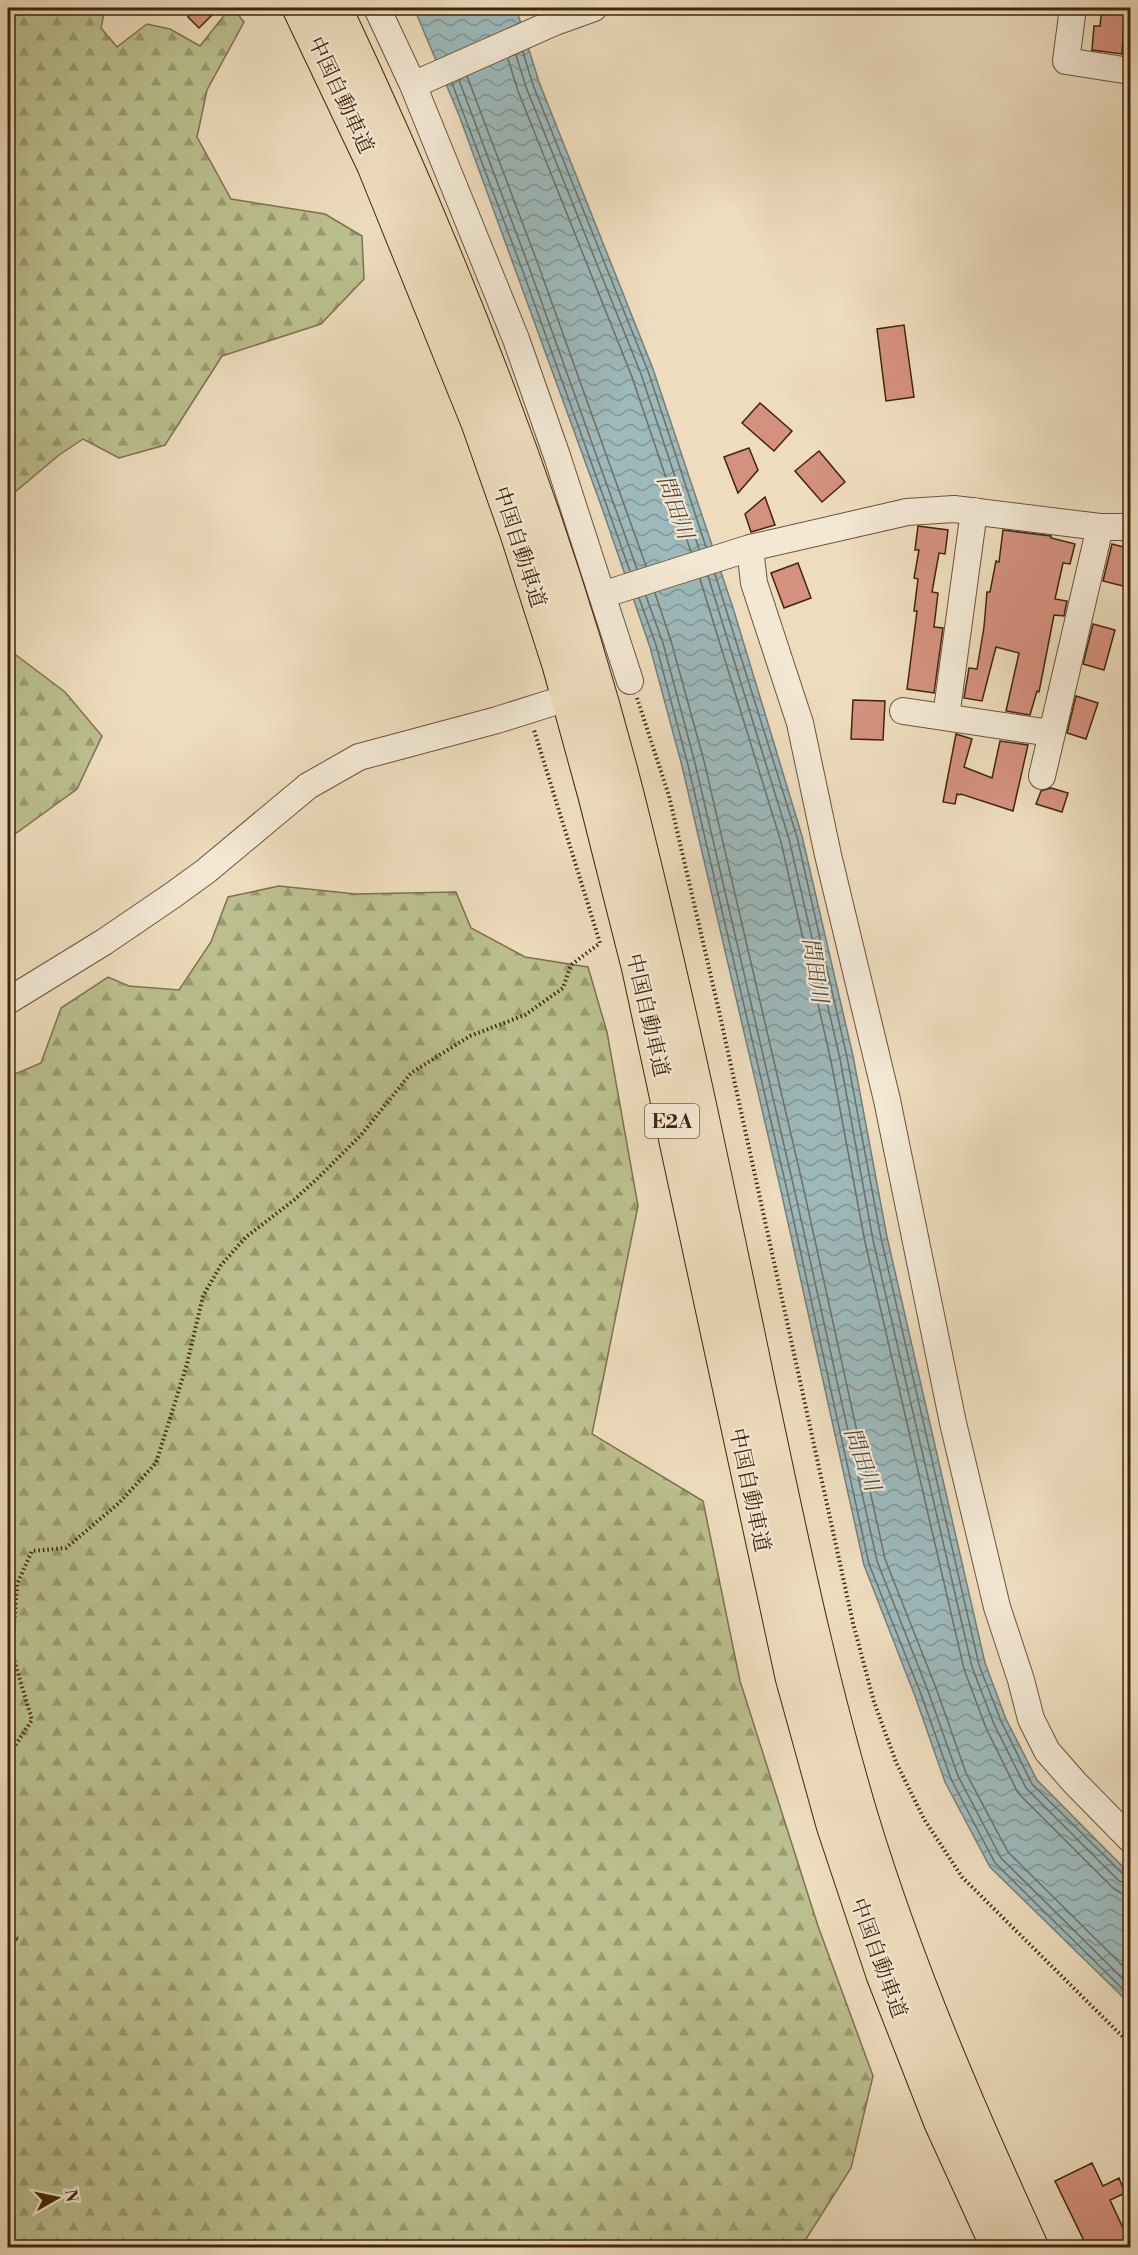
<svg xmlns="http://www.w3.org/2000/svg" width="1138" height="2255" font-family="'Libre Bodoni','Noto Serif JP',serif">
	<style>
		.forest { fill: url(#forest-firs); stroke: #7e724d; stroke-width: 1.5 }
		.water { fill: url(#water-waves); stroke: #787e75; stroke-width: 1.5 }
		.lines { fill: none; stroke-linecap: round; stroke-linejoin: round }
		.shore { stroke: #6e6f63; stroke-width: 1.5 }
		.building { fill: #d5917f; stroke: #40250b; stroke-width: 1.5 }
		.minor-casing { stroke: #6b5338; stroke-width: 28 }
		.highway-casing { stroke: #40250b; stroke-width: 35 }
		.path { stroke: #40250b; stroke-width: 4; stroke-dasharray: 1.5 3; stroke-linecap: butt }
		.minor { stroke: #f3e8d4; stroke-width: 26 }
		.highway { stroke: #eddcbd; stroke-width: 33 }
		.labels { text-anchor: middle; stroke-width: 4.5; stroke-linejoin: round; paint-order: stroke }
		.shield { fill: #f3e8d4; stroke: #766047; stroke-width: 1.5 }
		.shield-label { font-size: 20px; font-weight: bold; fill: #40250b }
		.street-label { font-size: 21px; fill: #40250b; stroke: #f3e8d4 }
		.water-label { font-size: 22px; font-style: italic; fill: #574a37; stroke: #f3e8d4 }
	</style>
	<defs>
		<pattern id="forest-firs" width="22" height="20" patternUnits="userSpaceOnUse" patternTransform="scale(1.5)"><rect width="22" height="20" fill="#bbbf8f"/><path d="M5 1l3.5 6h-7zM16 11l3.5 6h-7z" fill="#999b73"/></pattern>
		<pattern id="water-waves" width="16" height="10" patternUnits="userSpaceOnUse" patternTransform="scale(1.5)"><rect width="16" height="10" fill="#9db9bb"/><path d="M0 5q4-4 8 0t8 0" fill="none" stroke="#819696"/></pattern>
	</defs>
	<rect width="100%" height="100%" fill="#eddcbd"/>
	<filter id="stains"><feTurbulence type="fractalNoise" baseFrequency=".00333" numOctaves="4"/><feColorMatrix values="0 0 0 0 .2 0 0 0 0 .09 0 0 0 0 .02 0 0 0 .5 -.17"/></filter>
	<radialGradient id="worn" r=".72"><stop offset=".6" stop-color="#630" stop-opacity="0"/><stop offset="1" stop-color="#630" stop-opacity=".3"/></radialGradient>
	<!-- forest -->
	<path class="forest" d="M8 8H105L101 28 117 47 147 24 170 29 200 46 230 8H233L244 22 207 90 197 137 231 199 325 214 362 236 364 279 321 324 222 356 165 445 119 458 83 439 59 455 8 498Z
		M8 649 65 692 102 736 77 789 8 839Z
		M279 886 356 894 456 892 471 928 525 957 588 967 607 1032 638 1206 592 1434 703 1501 740 1681 818 1926 873 2076 851 2168 801 2247H8V1077L41 1063 61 1008 108 977 129 986 179 990 211 942 228 897Z"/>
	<!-- water -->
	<path class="water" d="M414 8H516L539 82 653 369 733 608 802 836 853 1056 887 1237 985 1663 1006 1719 1037 1780 1130 1874V2004L990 1867 945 1782 915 1696 864 1565 781 1191 682 766 650 647 602 508 459 115Z"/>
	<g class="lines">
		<!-- shore -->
		<path class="shore" d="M523 52 533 85 648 371 706 547
			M516 55 526 87 641 374 699 549
			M508 59 518 91 632 377 691 552
			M467 76 538 264 646 566
			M459 80 529 267 637 569
			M452 83 522 269 630 571
			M715 574 797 837 847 1057 881 1238 979 1665 1001 1721 1032 1784 1124 1875 1130 1877
			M708 576 789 839 840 1059 873 1240 972 1667 994 1724 1026 1788 1119 1881 1130 1885
			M700 579 781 842 831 1061 865 1242 964 1669 986 1728 1018 1793 1113 1888 1121 1893 1130 1894
			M655 593 671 641 704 761 803 1186 885 1559 936 1688 966 1773 1008 1852 1130 1973
			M646 596 663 643 695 763 794 1188 877 1561 928 1691 958 1776 1001 1858 1130 1986
			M639 598 656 645 688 765 787 1190 869 1564 921 1694 951 1779 995 1863 1130 1996"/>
	</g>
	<!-- building -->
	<path class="building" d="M198 8H219L199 28 188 17Z
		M1102 8H1125L1122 54 1092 50 1094 26H1100Z
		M904 325 914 397 886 401 877 329Z
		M760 403 792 431 774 451 742 423Z
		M749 448 758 470 738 493 724 457Z
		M819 451 845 482 822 502 795 471Z
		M765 497 775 525 751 532 745 514Z
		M918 526 948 530 945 554 939 553 932 592 938 593 934 627 943 628 934 693 907 689 917 611H914L918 579 914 578 919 550H915Z
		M1003 530 1051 536V538L1075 544 1070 564 1063 563 1055 599 1067 601 1064 616 1054 615 1039 692 1037 691 1030 715 1006 711 1019 653 996 647 982 701 964 698 969 668 977 669 984 627 987 592H990L996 561 999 562Z
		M1112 544 1131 549V588L1103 581Z
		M798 563 811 598 784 608 771 573Z
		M1093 624 1115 630 1104 670 1083 664Z
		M1076 696 1098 703 1086 739 1067 733Z
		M853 700 885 701 883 740 851 739Z
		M956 734 972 739 964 767 992 778 1000 741 1028 745 1013 811 961 794 960 795 957 794 955 804 943 802Z
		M1051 788 1068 793 1062 812 1036 804 1041 791Z
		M1092 2163 1103 2186 1119 2178 1125 2193 1110 2200 1129 2241 1116 2247H1087L1055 2181Z"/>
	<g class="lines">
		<!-- minor casing -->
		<g class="minor-casing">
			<path id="minor" d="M377 8 413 85 555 22 594 8
				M1073 8 1066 61 1130 71
				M413 85 516 339 557 456 602 595
				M750 548 754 583 800 723 828 855 887 1100 953 1423 997 1607 1021 1680 1031 1719 1047 1751 1075 1783 1130 1839
				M630 681 602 595 750 548 907 512 954 509 1100 527H1130
				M903 711 1051 733
				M946 717 974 511
				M1042 776 1100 527
				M8 1001 104 942 173 895 206 871 308 786 359 757 497 720 551 703"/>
		</g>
		<!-- highway casing -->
		<g class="highway-casing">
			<path id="highway" d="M299 8 374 166 478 423 517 534 559 665 595 796 639 970 792 1677 833 1825 883 1975 941 2123 998 2248
				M335 8C454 261 557 522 627 794 676 988 717 1185 758 1382 789 1528 819 1676 862 1819 907 1967 968 2108 1032 2248"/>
		</g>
		<!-- path -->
		<path class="path" d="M637 698 669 796 719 1011 853 1623 874 1702 896 1762 924 1819 962 1877 1130 2044
			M8 1756 32 1720 12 1653 17 1584 32 1551 66 1548 119 1503 156 1463 187 1364 203 1296 221 1265 246 1237 294 1200 320 1176 361 1135 411 1073 470 1036 525 1015 563 988 571 965 600 943 534 730
			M8 1935 18 1939"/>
		<!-- minor -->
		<use href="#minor" class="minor"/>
		<!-- highway -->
		<use href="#highway" class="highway"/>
	</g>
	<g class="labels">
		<!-- shield labels -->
		<rect class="shield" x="645" y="1104" width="54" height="34" rx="4.5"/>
		<g class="shield-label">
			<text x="672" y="1128">E2A</text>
		</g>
		<!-- street labels -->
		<g class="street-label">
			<text transform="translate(341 95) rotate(65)" y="7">中国自動車道</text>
			<text transform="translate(520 547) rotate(72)" y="7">中国自動車道</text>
			<text transform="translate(648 1015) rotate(77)" y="7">中国自動車道</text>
			<text transform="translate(750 1490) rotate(78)" y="7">中国自動車道</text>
			<text transform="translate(879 1958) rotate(70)" y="7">中国自動車道</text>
		</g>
		<!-- water labels -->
		<g class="water-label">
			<text transform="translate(676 507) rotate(70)" y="8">問田川</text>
			<text transform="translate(816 970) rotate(81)" y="8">問田川</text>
			<text transform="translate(863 1459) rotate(70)" y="8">問田川</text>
		</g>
	</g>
	<!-- margin -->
	<rect width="1138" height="2255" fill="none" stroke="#eddcbd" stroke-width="30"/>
	<rect x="9" y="9" width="1120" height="2237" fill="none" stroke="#40250b" stroke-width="3"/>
	<rect x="15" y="15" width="1108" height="2225" fill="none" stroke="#40250b" stroke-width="1.5"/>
	<!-- north arrow -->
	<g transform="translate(57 2198) rotate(81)" stroke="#f3e8d4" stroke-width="4.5" paint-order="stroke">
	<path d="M0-4.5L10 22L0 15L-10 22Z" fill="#40250b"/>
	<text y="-9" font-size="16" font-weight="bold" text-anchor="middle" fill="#40250b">N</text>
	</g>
	<rect width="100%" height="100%" filter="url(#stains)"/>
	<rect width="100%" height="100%" fill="url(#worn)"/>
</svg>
